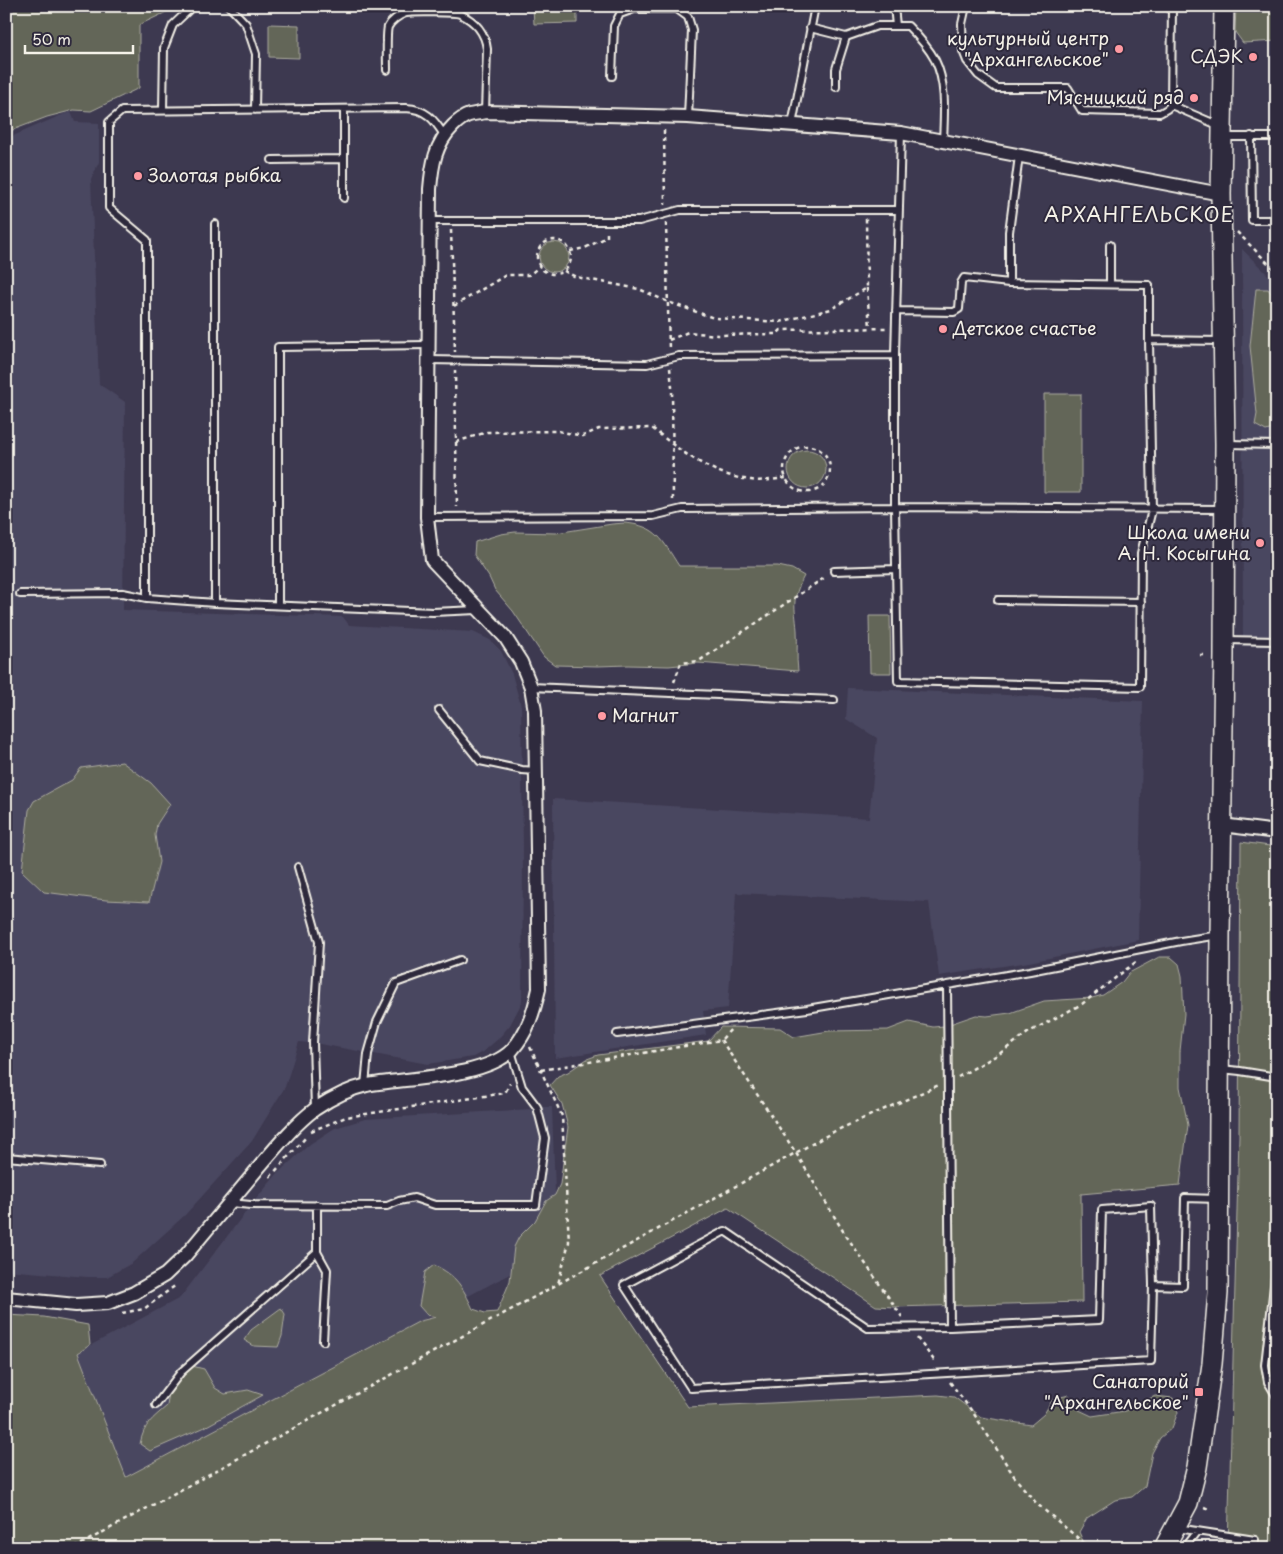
<svg xmlns="http://www.w3.org/2000/svg" width="1283" height="1554" font-family="'Playpen Sans',sans-serif">
	<style>
		.built { fill: #4a4760 }
		.green { fill: #646658; stroke: #acaca0 }
		.lines { fill: none; stroke-linecap: round; stroke-linejoin: round }
		.lane-casing { stroke: #f4f1e8; stroke-width: 10 }
		.street-casing { stroke: #f4f1e8; stroke-width: 16 }
		.secondary-casing { stroke: #f4f1e8; stroke-width: 22 }
		.path { stroke: #f4f1e8; stroke-width: 2.5; stroke-dasharray: 4 4; stroke-linecap: butt }
		.lane { stroke: #2f2a3d; stroke-width: 6 }
		.street { stroke: #2f2a3d; stroke-width: 12 }
		.secondary { stroke: #2f2a3d; stroke-width: 19 }
		.poi-dot { fill: #ff9aa2; stroke: #2f2a3d; stroke-width: 2 }
		.labels { text-anchor: middle; stroke-width: 4; stroke-linejoin: round; paint-order: stroke }
		.poi-label { font-size: 18px; fill: #f4f1e8; stroke: #2f2a3d; text-anchor: end }
		.quarter-label { font-size: 20px; letter-spacing: 1px; fill: #f4f1e8; stroke: #2f2a3d }
	</style>
	<rect width="100%" height="100%" fill="#3d3950"/>
	<filter id="ink" filterUnits="userSpaceOnUse"><feTurbulence type="fractalNoise" baseFrequency=".02" numOctaves="2"/><feDisplacementMap in="SourceGraphic" scale="10" xChannelSelector="R" yChannelSelector="G"/><feConvolveMatrix kernelMatrix="1 2 1 2 8 2 1 2 1" color-interpolation-filters="sRGB"/></filter>
	<g filter="url(#ink)">
		<!-- built -->
		<path class="built" d="M71 112 75 122 99 123V162L91 179 99 384 125 402 123 610 343 617 349 625 473 632 490 640 501 651 512 674 521 706 523 847 522 1002 510 1025 498 1039 484 1051 473 1057 428 1064 320 1044 299 1042 285 1087 252 1141 185 1215 132 1263 107 1277H87L6 1270V139L64 114Z
			M1242 249 1277 284V647L1243 646Z
			M848 688 1143 701 1138 940 1029 962 939 976 929 902 736 893 728 1008 703 1011 706 1035 555 1058 553 799 869 818 877 738 846 719Z
			M537 1107H552L557 1249 126 1477 78 1352 180 1298 251 1205 278 1173 310 1144 335 1128 365 1119 531 1109Z"/>
		<!-- green -->
		<path class="green" d="M6 6H179L139 25V88L91 111 74 110 47 117 10 131 6 130Z
			M1236 6H1277V41L1243 43 1235 32Z
			M533 7H577V23L534 24Z
			M269 24 299 25V58L269 57Z
			M539 257a15 15 0 1 1 30 0a15 15 0 1 1-30 0Z
			M1256 289H1268L1277 301V428L1266 431 1255 425 1257 414 1250 346Z
			M1044 394H1081V492H1044Z
			M788 469a19 19 0 1 1 38 0a19 19 0 1 1-38 0Z
			M625 523C658 526 662 540 679 566H778L792 569 804 576C791 601 795 605 797 630 798 644 796 657 798 671L698 663 669 666 628 665 598 666 555 665 544 657 513 611 495 590 489 577 474 555 475 542 501 534 515 532 556 533 612 524Z
			M869 616H890L891 673H870Z
			M122 762 151 783 170 804 157 824 155 835 159 862 149 902 106 900 44 892 22 871 29 810 34 801 72 780 81 768Z
			M1241 842 1277 847V1548H1228L1239 1136Z
			M1159 957H1171L1179 964 1182 976 1184 1014 1180 1051V1087L1188 1125 1180 1185 1081 1194 1082 1302 894 1307 876 1306 728 1208 600 1276 688 1407 938 1395 954 1397 981 1417 1031 1425 1044 1414 1053 1399 1069 1395 1077 1409 1092 1416 1125 1411 1155 1396 1173 1398 1178 1412 1172 1428 1160 1438 1152 1453 1145 1486 1132 1497 1115 1500 1087 1518 1079 1532 1086 1548H6V1315L44 1317 88 1325 90 1345 78 1353 126 1477 420 1321 436 1317 427 1315 419 1306 425 1272 434 1265C457 1276 462 1286 473 1309L485 1313 497 1312 510 1281 514 1247 519 1237 535 1221 546 1201 555 1195 560 1184 568 1127 562 1104 550 1085 558 1076 568 1072 587 1059 598 1055 708 1041 721 1027 780 1028 794 1037 829 1031 888 1030 909 1022 933 1027 944 1026 976 1015 987 1016 1010 1013 1044 1001 1092 998 1103 995 1122 982 1129 973Z
			M281 1308 285 1314 282 1336 278 1347 254 1346 244 1340 251 1330Z
			M192 1366 204 1369 215 1388 225 1394 248 1390 263 1395 203 1428 150 1451 140 1444C144 1424 152 1419 167 1406L169 1393Z"/>
		<g class="lines">
			<!-- lane casing -->
			<g class="lane-casing">
				<path id="lane" d="M229 6 246 24 256 54 255 110
					M894 6 896 26
					M966 6 962 24 963 51 967 61 978 75 996 88H1068L1082 111 1160 113 1167 109 1171 105 1172 6
					M810 28 846 37 877 26H908C918 36 928 47 935 60 947 84 944 115 943 141
					M387 70C387 62 386 33 388 27 391 21 399 15 406 13 412 12 455 12 460 14 475 21 485 32 487 49L485 112
					M612 76 614 26 620 14 634 9H677L688 17 692 30 688 117
					M836 87V69L846 37
					M1171 105 1220 126
					M344 109V198
					M163 110 164 48 173 25 193 6
					M792 125 815 6
					M901 133 895 355V507L898 681 1140 687 1141 553 1152 510 1149 340
					M1251 136 1252 220H1275
					M1225 137H1277
					M272 160 344 159
					M429 221H639L680 210H899
					M215 224V603
					M1009 283V232L1019 156
					M1110 284V245
					M896 311 954 312 959 309 961 283 964 278 1009 283 1149 285V340L1222 341
					M429 360 647 364 679 356 895 355
					M1228 444 1277 445
					M427 517 653 516 682 509 895 507 1222 509
					M834 571 896 569
					M20 594 123 593 147 598 215 603 433 612 477 610
					M147 598V240L109 208V122L122 111 406 108C426 109 434 119 444 135
					M998 600 1141 602
					M278 605V347L429 345
					M1226 640 1277 641
					M531 687 834 700
					M439 710 480 761 522 770 536 771
					M298 867 319 942 313 1043 315 1109
					M947 985 950 1327 868 1328 725 1231 624 1285 691 1388 1151 1361 1153 1285 1183 1286 1185 1198 1218 1199
					M617 1034 807 1009 1030 971 1181 941 1219 935
					M1221 1069 1240 1071 1277 1077
					M365 1085 368 1054 377 1022 396 983 460 960
					M6 1157 100 1165
					M230 1203 251 1205 387 1206 399 1201 414 1198 435 1205H536L545 1138 537 1107 522 1087 511 1051
					M317 1252 327 1270 323 1341
					M1277 1259 1265 1365 1268 1382 1277 1397
					M950 1327 1099 1320 1102 1210 1151 1206 1153 1285
					M156 1405 181 1372 317 1252V1205
					M1177 1528 1255 1540
					M1184 1548 1197 1531"/>
			</g>
			<!-- street casing -->
			<g class="street-casing">
				<path id="street" d="M1222 825 1277 832
					M6 1298 76 1305 108 1303 134 1293 165 1275 185 1256C210 1226 235 1196 260 1166 277 1146 294 1125 315 1109 330 1099 349 1089 367 1085 404 1078 485 1078 512 1050 528 1032 534 1011 539 989L535 711 531 687 521 662 505 637 432 560 427 517 430 189C432 165 435 144 453 126 457 122 463 117 469 115 474 114 480 113 485 112L688 117 901 133 1221 194"/>
			</g>
			<!-- secondary casing -->
			<g class="secondary-casing">
				<path id="secondary" d="M1164 1548 1188 1503 1197 1467 1212 1364 1218 1293 1220 935 1224 655 1225 444 1221 194 1224 6"/>
			</g>
			<!-- path -->
			<path class="path" d="M664 130 665 205
				M666 223 669 350
				M451 230 455 352
				M1237 232 1277 272
				M537 257a17 17 0 1 1 34 0a17 17 0 1 1-34 0Z
				M570 251 585 248 607 237V230
				M564 271 576 277 639 289 668 302 714 318 780 322 831 309 867 288 866 218
				M867 288 870 327
				M454 306 506 275H529L540 266
				M669 340 688 332 717 335 777 334 781 330 887 328
				M670 368 672 387 673 502
				M455 370 457 507
				M456 442 487 432 558 431 583 436 599 429 652 428C681 452 713 476 751 480 762 482 775 479 786 478
				M784 469a23 23 0 1 1 46 0a23 23 0 1 1-46 0Z
				M1200 655H1208
				M674 682 681 663 699 661 827 576
				M721 1040 796 1153 843 1231 902 1317
				M530 1047 562 1116 569 1242 558 1284
				M541 1070 721 1040 732 1028
				M958 1077 999 1054 1029 1032 1082 1004 1137 961
				M311 1131 346 1117 505 1093 510 1083
				M270 1177 306 1137
				M122 1313 144 1309 176 1285
				M917 1338 936 1363
				M950 1382 974 1414 1016 1479 1037 1504 1090 1548
				M1204 1507 1211 1510
				M74 1548 635 1242 835 1131 939 1085"/>
			<!-- lane -->
			<use href="#lane" class="lane"/>
			<!-- street -->
			<use href="#street" class="street"/>
			<!-- secondary -->
			<use href="#secondary" class="secondary"/>
		</g>
	</g>
	<!-- markers -->
	<g class="poi-dot">
		<circle cx="1119" cy="49" r="5"/>
		<circle cx="1253" cy="57" r="5"/>
		<circle cx="1194" cy="98" r="5"/>
		<circle cx="138" cy="176" r="5"/>
		<circle cx="943" cy="329" r="5"/>
		<circle cx="1260" cy="543" r="5"/>
		<circle cx="602" cy="716" r="5"/>
		<rect x="1194" y="1387" width="10" height="10" rx="2.5"/>
	</g>
	<g class="labels">
		<!-- poi labels -->
		<g class="poi-label">
			<text x="1109" y="45">культурный центр<tspan x="1109" dy="21">"Архангельское"</tspan></text>
			<text x="1243" y="63">СДЭК</text>
			<text x="1184" y="104">Мясницкий ряд</text>
			<text x="148" y="182" text-anchor="start">Золотая рыбка</text>
			<text x="953" y="335" text-anchor="start">Детское счастье</text>
			<text x="1250" y="539">Школа имени<tspan x="1250" dy="21">А. Н. Косыгина</tspan></text>
			<text x="612" y="722" text-anchor="start">Магнит</text>
			<text x="1189" y="1388">Санаторий<tspan x="1189" dy="21">"Архангельское"</tspan></text>
		</g>
		<!-- quarter labels -->
		<g class="quarter-label">
			<text x="1139" y="222">АРХАНГЕЛЬСКОЕ</text>
		</g>
	</g>
	<!-- margin -->
	<rect width="1283" height="1554" fill="none" stroke="#2f2a3d" stroke-width="25"/>
	<rect x="12" y="12" width="1258" height="1529" fill="none" stroke="#f4f1e8" stroke-width="2" filter="url(#ink)"/>
	<!-- scale -->
	<path d="M25 45v8h108v-8" fill="none" stroke="#f4f1e8" stroke-width="2.5"/>
	<text x="32" y="45" font-size="15" fill="#f4f1e8" stroke="#2f2a3d" stroke-width="4" paint-order="stroke">50 m</text>
</svg>
